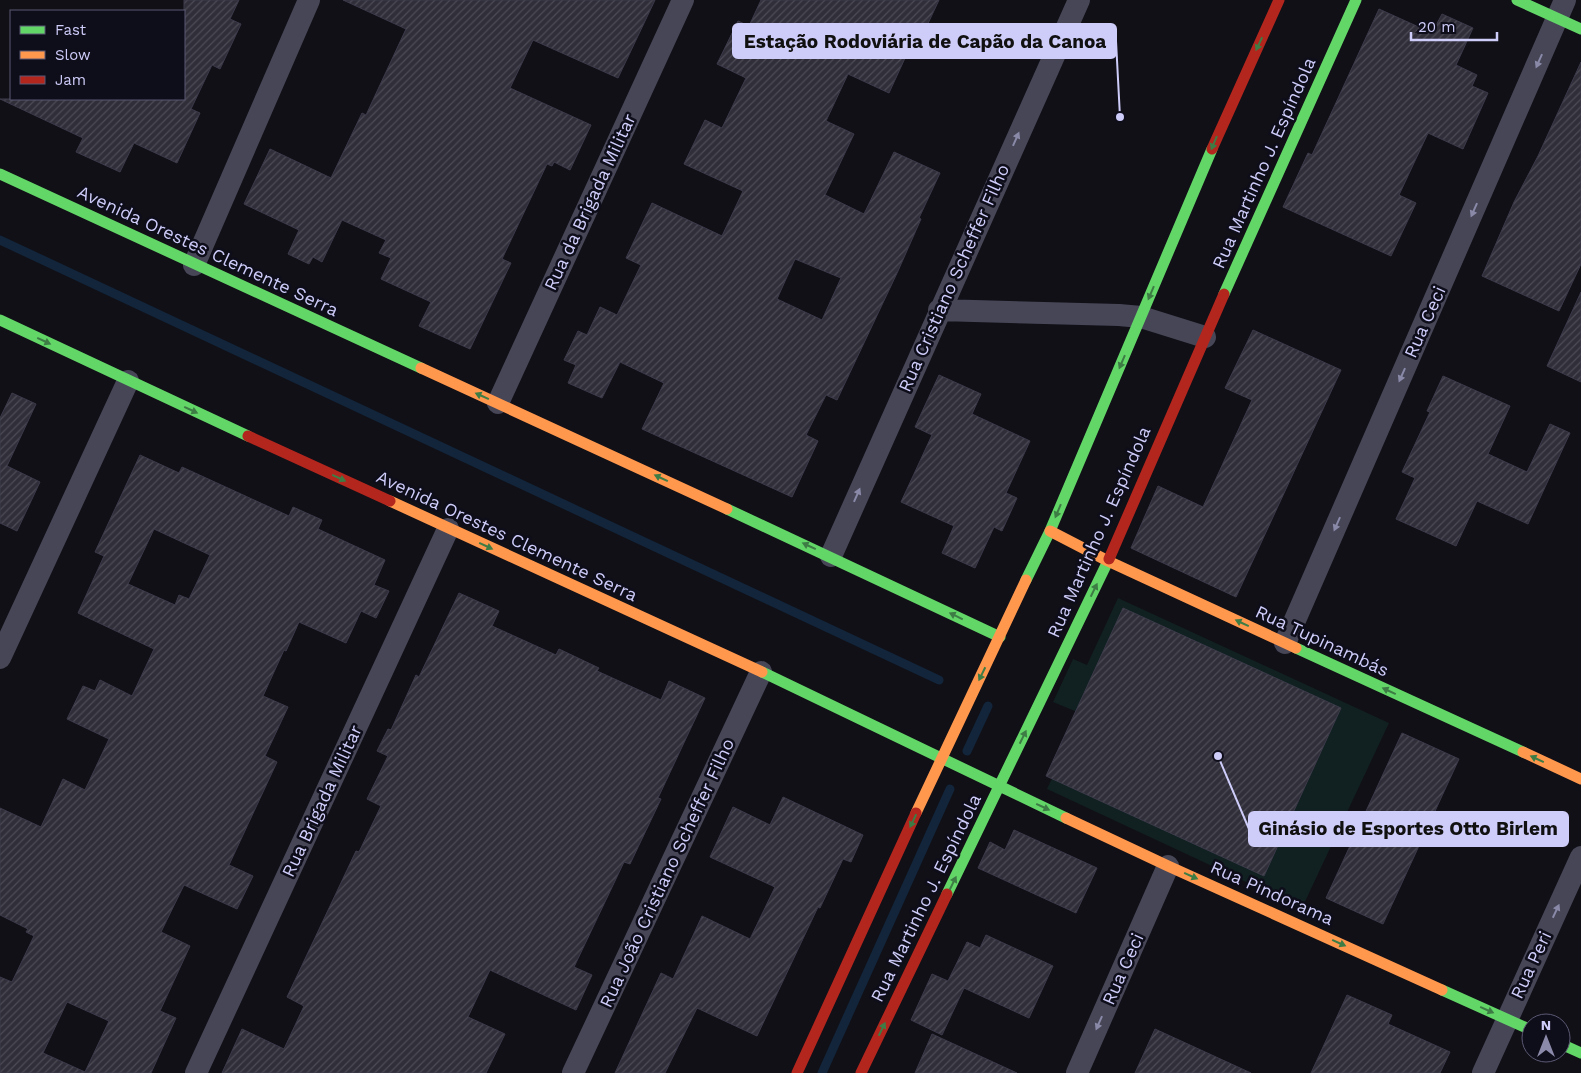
<svg xmlns="http://www.w3.org/2000/svg" width="1581" height="1073" font-family="'Work Sans',sans-serif">
	<style>
		.pitch { fill: #112020 }
		.lines { fill: none; stroke-linecap: round; stroke-linejoin: round }
		.stream { stroke: #12253a; stroke-width: 9 }
		.building { fill: url(#building-hatch); stroke: #3c3a4a; fill-rule: evenodd }
		.street { stroke: #464657; stroke-width: 22 }
		.fast { stroke: #63d668; stroke-width: 11 }
		.slow { stroke: #ff974d; stroke-width: 11 }
		.jam { stroke: #b3261e; stroke-width: 11 }
		.oneway { fill: #3d7c45 }
		.oneway2 { fill: #8a89a8 }
		.labels { text-anchor: middle; stroke-width: 5; stroke-linejoin: round; paint-order: stroke }
		.street-label { font-size: 18px; fill: #ceccf9; stroke: #0e0d1a }
		.leader { fill: none; stroke: #ceccf9; stroke-width: 2 }
		.callout-dot { fill: #ceccf9; stroke: #0e0d1a; stroke-width: 2 }
		.callout { fill: #ceccf9; stroke: #ceccf9; stroke-width: 2 }
		.callout-label { font-size: 19px; text-anchor: middle; font-weight: bold; fill: #111 }
	</style>
	<defs>
		<pattern id="building-hatch" width="6" height="6" patternUnits="userSpaceOnUse" patternTransform="scale(1.25)"><rect width="6" height="6" fill="#2f2e39"/><path d="M-1 1l2-2M0 6l6-6M5 7l2-2" fill="none" stroke="#4c4b56"/></pattern>
	</defs>
	<rect width="100%" height="100%" fill="#111017"/>
	<!-- pitch -->
	<path class="pitch" d="M1118 598 1389 723 1302 908 1047 789 1082 714 1053 702 1073 659 1087 665Z"/>
	<g class="lines">
		<!-- stream -->
		<path class="stream" d="M0 240 939 680
			M967 751 988 706
			M822 1073 950 789"/>
	</g>
	<!-- building -->
	<path class="building" d="M184 0H239L230 19 241 24 220 69 212 65 191 109 200 113 177 163 134 143 120 172 76 152 83 138 0 99H184Z
		M343 0H655L618 78 533 40 510 88 591 125 570 170 554 162 552 166 547 164 502 259 511 263 470 349 419 326 431 302 381 279 391 258 379 253 386 240 342 220 322 262 313 257 309 264 288 254 299 230 244 204 270 149 331 178 362 113 366 115 406 29Z
		M761 0H939L917 47 911 45 889 93 848 74 826 121 854 134 825 195 864 214 894 152 940 173 919 218 921 219 898 271 837 400 826 395 806 435 818 441 792 497 642 429 664 383 620 362 602 398 568 383 576 365 564 360 578 331 587 335 600 307 617 315 641 265 626 258 652 203 722 236 743 191 684 164 705 120 722 128 746 78 717 64 738 21 749 26ZM795 259 841 278 822 320 777 299Z
		M1379 9 1432 33 1442 14 1473 28 1456 65 1477 75 1472 86 1488 93 1463 149 1428 133 1399 195 1416 203 1391 256 1283 207 1308 153 1312 155Z
		M1581 62V264L1559 311 1482 276 1514 202 1538 156Z
		M1581 292V382L1547 366Z
		M1253 330 1341 370 1236 597 1131 548 1158 486 1203 507 1252 400 1225 388Z
		M939 375 981 394 972 414 1030 441 1006 493 1017 498 1002 531 994 527 975 568 942 553 954 526 901 502 932 435 915 427Z
		M1443 376 1510 406 1488 454 1527 472 1550 424 1570 433 1528 524 1477 501 1456 546 1396 519 1415 478 1402 472 1430 412 1427 411Z
		M12 393 36 404 7 466 40 482 17 531 0 523V418Z
		M140 455 179 473 182 467 289 516 293 507 322 520 318 529 385 560 374 585 389 591 376 618 361 611 346 643 299 622 286 651 284 650 263 696 288 707 265 756 277 762 229 865 253 876 237 909 184 885 161 932 190 946 160 1011 176 1018 151 1073H0V977L12 982 34 936 26 932 28 929 0 915V808L41 827 63 779 85 790 109 739 67 719 83 686 95 691 100 680 132 696 154 649 78 613 104 556 95 552ZM154 529 210 555 189 599 179 595 175 605 128 584ZM67 1002 109 1021 85 1072 43 1053Z
		M459 593 499 611 492 626 556 655 559 649 599 668 597 671 661 700 669 681 705 698 658 798 661 799 630 864 624 862 574 967 592 975 576 1010 490 970 468 1017 505 1034 486 1073H222L242 1029 284 1049 304 1006 287 997 356 851 359 852 381 806 367 799 388 756 377 751 388 729 391 730 416 675 419 677Z
		M1123 608 1341 708 1264 876 1046 776Z
		M1402 733 1459 759 1383 924 1326 898Z
		M783 797 863 835 851 862 843 859 820 908 818 907 757 1036 697 1008 665 1073H615L661 973 673 979 702 916 750 939 775 887 710 857 733 807 770 825Z
		M1014 830 1097 868 1076 913 978 868 990 842 1005 850Z
		M986 935 1053 966 1029 1018 964 988 942 1035 911 1020 932 974 948 981 967 942 980 948Z
		M1347 995 1392 1015 1388 1024 1450 1052 1440 1073H1311Z
		M1155 1029 1251 1073H1135Z
		M932 1034 1017 1073H915Z"/>
	<g class="lines">
		<!-- street -->
		<path class="street" d="M194 265 309 0
			M939 310 1119 315 1141 317 1205 337
			M498 403 683 0
			M831 556 1079 0
			M1285 643 1565 0
			M0 658 128 381
			M196 1073 448 529
			M573 1073 761 672
			M1077 1073 1168 866
			M1483 1073 1581 857"/>
		<!-- fast -->
		<path class="fast" d="M1517 0 1581 29
			M0 174 421 368
			M1224 294 1356 0
			M0 320 248 436
			M727 509 1000 637
			M1026 580 1050 531 1212 149
			M1296 648 1523 752
			M762 672 1066 818
			M947 894 1109 559
			M1442 990 1531 1030
			M1561 1044 1581 1053"/>
		<!-- slow -->
		<path class="slow" d="M421 368 727 509
			M390 501 762 672
			M1050 531 1108 561 1296 648
			M1523 752 1581 779
			M916 813 1026 580
			M1066 818 1168 866 1442 990"/>
		<!-- jam -->
		<path class="jam" d="M1212 149 1279 0
			M248 436 390 501
			M1109 559 1224 294
			M797 1073 916 813
			M861 1073 947 894"/>
	</g>
	<!-- one-way arrows -->
	<defs><path id="oneway-solid" d="M-6-.8H1V-3.2L6.5 0L1 3.2V.8H-6Z" transform="scale(1.25)"/></defs>
	<g class="oneway">
		<use href="#oneway-solid" transform="translate(1259 44) rotate(115)"/>
		<use href="#oneway-solid" transform="translate(1214 143) rotate(113)"/>
		<use href="#oneway-solid" transform="translate(1151 293) rotate(113)"/>
		<use href="#oneway-solid" transform="translate(44 341) rotate(25)"/>
		<use href="#oneway-solid" transform="translate(1122 362) rotate(113)"/>
		<use href="#oneway-solid" transform="translate(482 396) rotate(-156)"/>
		<use href="#oneway-solid" transform="translate(191 410) rotate(25)"/>
		<use href="#oneway-solid" transform="translate(339 478) rotate(25)"/>
		<use href="#oneway-solid" transform="translate(661 478) rotate(-155)"/>
		<use href="#oneway-solid" transform="translate(1058 511) rotate(113)"/>
		<use href="#oneway-solid" transform="translate(486 546) rotate(25)"/>
		<use href="#oneway-solid" transform="translate(809 546) rotate(-155)"/>
		<use href="#oneway-solid" transform="translate(1094 590) rotate(-64)"/>
		<use href="#oneway-solid" transform="translate(956 616) rotate(-154)"/>
		<use href="#oneway-solid" transform="translate(1242 623) rotate(-155)"/>
		<use href="#oneway-solid" transform="translate(982 674) rotate(116)"/>
		<use href="#oneway-solid" transform="translate(1389 691) rotate(-155)"/>
		<use href="#oneway-solid" transform="translate(1023 737) rotate(-64)"/>
		<use href="#oneway-solid" transform="translate(1537 759) rotate(-155)"/>
		<use href="#oneway-solid" transform="translate(1043 807) rotate(25)"/>
		<use href="#oneway-solid" transform="translate(913 821) rotate(115)"/>
		<use href="#oneway-solid" transform="translate(1191 876) rotate(24)"/>
		<use href="#oneway-solid" transform="translate(953 883) rotate(-64)"/>
		<use href="#oneway-solid" transform="translate(1339 943) rotate(24)"/>
		<use href="#oneway-solid" transform="translate(1487 1010) rotate(24)"/>
		<use href="#oneway-solid" transform="translate(882 1029) rotate(-64)"/>
	</g>
	<g class="oneway2">
		<use href="#oneway-solid" transform="translate(1539 61) rotate(114)"/>
		<use href="#oneway-solid" transform="translate(1016 139) rotate(-66)"/>
		<use href="#oneway-solid" transform="translate(1474 210) rotate(114)"/>
		<use href="#oneway-solid" transform="translate(1402 375) rotate(114)"/>
		<use href="#oneway-solid" transform="translate(857 495) rotate(-66)"/>
		<use href="#oneway-solid" transform="translate(1337 524) rotate(114)"/>
		<use href="#oneway-solid" transform="translate(1556 911) rotate(-65)"/>
		<use href="#oneway-solid" transform="translate(1099 1023) rotate(114)"/>
	</g>
	<g class="labels">
		<!-- street labels -->
		<g class="street-label">
			<text transform="translate(1264 163) rotate(-66)" y="6">Rua Martinho J. Espíndola</text>
			<text transform="translate(590 202) rotate(-65)" y="6">Rua da Brigada Militar</text>
			<text transform="translate(208 251) rotate(25)" y="6">Avenida Orestes Clemente Serra</text>
			<text transform="translate(954 278) rotate(-66)" y="6">Rua Cristiano Scheffer Filho</text>
			<text transform="translate(1425 322) rotate(-66)" y="6">Rua Ceci</text>
			<text transform="translate(1099 532) rotate(-66)" y="6">Rua Martinho J. Espíndola</text>
			<text transform="translate(507 536) rotate(25)" y="6">Avenida Orestes Clemente Serra</text>
			<text transform="translate(1322 641) rotate(25)" y="6">Rua Tupinambás</text>
			<text transform="translate(322 801) rotate(-65)" y="6">Rua Brigada Militar</text>
			<text transform="translate(667 873) rotate(-65)" y="6">Rua João Cristiano Scheffer Filho</text>
			<text transform="translate(1272 893) rotate(24)" y="6">Rua Pindorama</text>
			<text transform="translate(926 898) rotate(-64)" y="6">Rua Martinho J. Espíndola</text>
			<text transform="translate(1531 965) rotate(-65)" y="6">Rua Peri</text>
			<text transform="translate(1123 969) rotate(-66)" y="6">Rua Ceci</text>
		</g>
	</g>
	<!-- callouts -->
	<path class="leader" d="M1120 117L1116 41M1218 756L1249 829"/>
	<g class="callout-dot">
		<circle cx="1120" cy="117" r="5"/>
		<circle cx="1218" cy="756" r="5"/>
	</g>
	<g class="callout">
		<rect x="733" y="24" width="383" height="34" rx="5"/>
		<rect x="1249" y="812" width="319" height="34" rx="5"/>
	</g>
	<g class="callout-label">
		<text x="925" y="48">Estação Rodoviária de Capão da Canoa</text>
		<text x="1408" y="835">Ginásio de Esportes Otto Birlem</text>
	</g>
	<!-- legend -->
	<rect x="10" y="10" width="175" height="90" fill="#0e0d1a" stroke="#5b5973"/>
	<rect x="20" y="26" width="25" height="8" fill="#63d668" stroke="#5b5973"/>
	<text x="55" y="35" font-size="15" fill="#ceccf9">Fast</text>
	<rect x="20" y="51" width="25" height="8" fill="#ff974d" stroke="#5b5973"/>
	<text x="55" y="60" font-size="15" fill="#ceccf9">Slow</text>
	<rect x="20" y="76" width="25" height="8" fill="#b3261e" stroke="#5b5973"/>
	<text x="55" y="85" font-size="15" fill="#ceccf9">Jam</text>
	<!-- north arrow -->
	<g transform="translate(1546 1038)"><circle r="24" fill="#0e0d1a" stroke="#5b5973"/>
	<path d="M0-4L9 19L0 12L-9 19Z" fill="#8c8aaa"/>
	<text y="-8" font-size="14" font-weight="bold" text-anchor="middle" fill="#ceccf9">N</text>
	</g>
	<!-- scale -->
	<path d="M1411 32v8h86v-8" fill="none" stroke="#ceccf9" stroke-width="2.5"/>
	<text x="1418" y="32" font-size="15" fill="#ceccf9" stroke="#0e0d1a" stroke-width="4" paint-order="stroke">20 m</text>
</svg>
